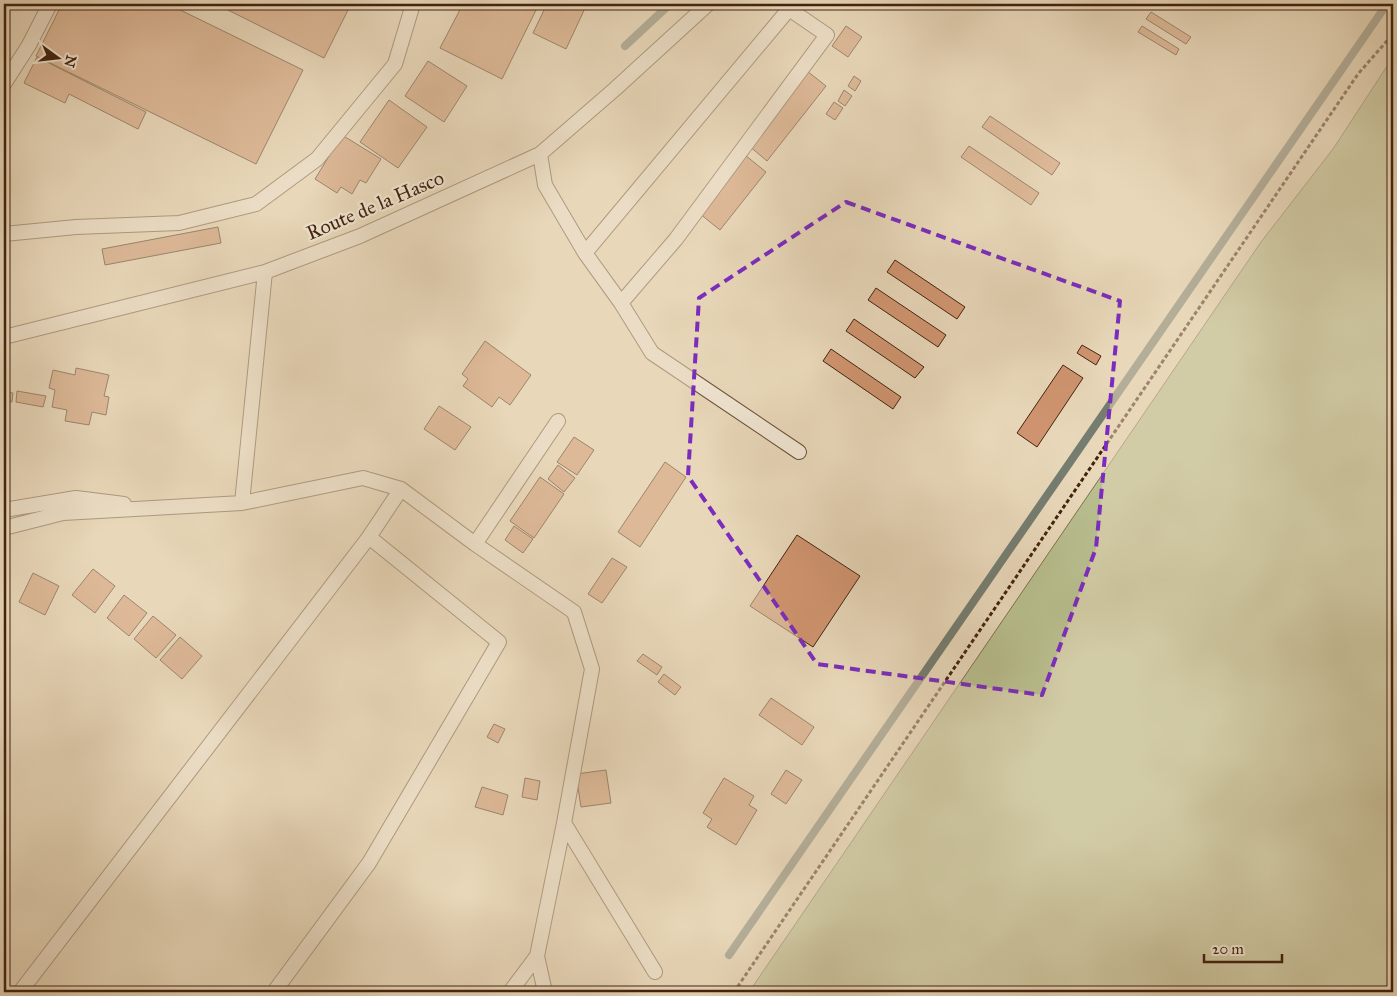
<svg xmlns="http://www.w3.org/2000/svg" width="1397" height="996" font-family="'IM FELL Great Primer',serif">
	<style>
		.green { fill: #b8be8e; stroke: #7d704e }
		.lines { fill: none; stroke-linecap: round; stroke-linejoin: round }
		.stream { stroke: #757d71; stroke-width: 8 }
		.building { fill: #d09570; stroke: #42230f }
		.service-casing { stroke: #6c503a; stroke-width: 16 }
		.path { stroke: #42230f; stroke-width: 3; stroke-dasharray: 4 2.5; stroke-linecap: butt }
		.service { stroke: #f0e5d2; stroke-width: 14 }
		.marked { fill: none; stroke: #7b2cbf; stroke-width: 4; stroke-dasharray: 10 6; stroke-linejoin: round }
		.labels { text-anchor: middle; stroke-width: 4.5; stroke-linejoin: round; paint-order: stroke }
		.street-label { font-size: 20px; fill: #42230f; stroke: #f0e5d2 }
	</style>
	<rect width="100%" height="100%" fill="#e8d7b9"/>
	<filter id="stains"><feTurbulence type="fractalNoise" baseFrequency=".004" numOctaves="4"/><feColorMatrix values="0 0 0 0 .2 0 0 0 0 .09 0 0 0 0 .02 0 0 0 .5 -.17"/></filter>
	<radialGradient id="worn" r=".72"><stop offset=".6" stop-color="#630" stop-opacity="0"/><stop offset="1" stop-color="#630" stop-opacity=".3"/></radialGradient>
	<!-- green -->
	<path class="green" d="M1393 57V992H749L1261 242 1333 149Z"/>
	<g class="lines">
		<!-- stream -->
		<path class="stream" d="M625 46 670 4
			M729 955 1387 4"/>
	</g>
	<!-- building -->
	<path class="building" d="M62 4H168L303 70 256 164 36 56Z
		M221 4H351L324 58 220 6Z
		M463 4H539L502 79 440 48Z
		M547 4H587L566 49 533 33Z
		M1151 12 1191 37 1186 44 1146 19Z
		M846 26 862 37 848 57 832 46Z
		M1142 26 1179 49 1176 55 1138 32Z
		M37 57 146 112 138 129 69 94 65 103 24 83Z
		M428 61 467 86 444 122 405 96Z
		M807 71 826 86 767 161 748 145Z
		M854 76 861 81 855 91 848 86Z
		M844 90 852 96 845 106 838 101Z
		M389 100 427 127 398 168 360 142Z
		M834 102 843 108 835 120 826 114Z
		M990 116 1060 163 1052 175 982 127Z
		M342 135 381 159 366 183 360 180 352 194 341 187 337 193 315 179Z
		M969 146 1039 193 1031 205 961 157Z
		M745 155 766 172 720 230 699 213Z
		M218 227 221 243 105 265 102 249Z
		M895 260 965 307 957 319 887 272Z
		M876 288 946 335 938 347 868 300Z
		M854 319 924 367 915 378 846 331Z
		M485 341 531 375 510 405 499 397 492 407 463 386 468 379 462 374Z
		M1082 345 1101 356 1096 365 1077 353Z
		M831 349 901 397 893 409 823 361Z
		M1063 365 1083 378 1037 447 1017 433Z
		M76 368 109 375 104 396 109 397 106 415 92 412 89 425 65 421 67 410 52 407 55 390 49 388 53 370 75 375Z
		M17 391 46 396 43 407 16 402Z
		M4 392 13 393 12 402 4 401Z
		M439 406 471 427 455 450 424 429Z
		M574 437 594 450 577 475 557 462Z
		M665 462 686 477 640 547 618 532Z
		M558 465 575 478 564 492 548 479Z
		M540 477 564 494 534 538 510 521Z
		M514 526 533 539 523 553 505 540Z
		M797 535 860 576 813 647 750 606Z
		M612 558 627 567 602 603 588 594Z
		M93 569 115 586 95 613 72 595Z
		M33 573 59 586 45 615 19 602Z
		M124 595 147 613 129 636 107 618Z
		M153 616 176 635 156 658 134 639Z
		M180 637 202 656 182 679 160 660Z
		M643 654 662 667 657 675 637 661Z
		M664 674 681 687 675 695 658 682Z
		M771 698 814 727 802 745 759 715Z
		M494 724 505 729 498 743 487 737Z
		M606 770 611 803 581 807 576 774Z
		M786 770 802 780 786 804 771 794Z
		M525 778 540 781 537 800 522 797Z
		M724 778 754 796 749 805 757 810 736 845 707 827 712 819 703 813Z
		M482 787 508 795 503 815 475 807Z"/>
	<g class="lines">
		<!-- service casing -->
		<g class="service-casing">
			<path id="service" d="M4 84 29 45 50 4
				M540 154 545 185 585 253 621 303 652 353 799 452
				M4 234 76 227 179 223 256 204 317 159 395 64 413 4
				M585 253 789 9 827 35 676 239 621 303
				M265 272 242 503 363 478 401 489 475 544 574 612 592 669 564 823 655 972
				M4 337 265 272 360 236 540 154 615 89 708 4
				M4 510 76 498 124 504
				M4 528 63 513 242 503
				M475 544 558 421
				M537 956 545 992
				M20 992 369 537 401 489
				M274 992 369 863 499 642 369 537
				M510 992 537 956 564 823"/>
		</g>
		<!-- path -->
		<path class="path" d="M734 992 1358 74 1393 34"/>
		<!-- service -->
		<use href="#service" class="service"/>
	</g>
	<!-- marked area -->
	<path d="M0 0H1397V996H0ZM846 202 1120 301 1096 548 1042 695 817 664 688 476 699 298Z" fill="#e8d7b9" fill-opacity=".55" fill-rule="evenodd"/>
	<path class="marked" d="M846 202 1120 301 1096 548 1042 695 817 664 688 476 699 298Z"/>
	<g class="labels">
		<!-- street labels -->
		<g class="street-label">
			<text transform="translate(375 205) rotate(-23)" y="7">Route de la Hasco</text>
		</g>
	</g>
	<!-- margin -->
	<rect width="1397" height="996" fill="none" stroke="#e8d7b9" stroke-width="20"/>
	<rect x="5" y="5" width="1387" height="986" fill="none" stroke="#42230f" stroke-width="2.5"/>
	<rect x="10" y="10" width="1377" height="976" fill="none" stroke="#42230f"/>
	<!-- north arrow -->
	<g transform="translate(58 58) rotate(105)" stroke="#f0e5d2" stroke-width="4" paint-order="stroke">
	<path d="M0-4L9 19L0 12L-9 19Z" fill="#42230f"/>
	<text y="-8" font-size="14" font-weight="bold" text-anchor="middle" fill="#42230f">N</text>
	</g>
	<!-- scale -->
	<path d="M1204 954v8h78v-8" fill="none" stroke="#42230f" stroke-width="2.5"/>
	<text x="1212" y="954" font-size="15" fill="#42230f" stroke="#f0e5d2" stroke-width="4" paint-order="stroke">20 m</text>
	<rect width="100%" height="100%" filter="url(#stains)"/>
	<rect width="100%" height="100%" fill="url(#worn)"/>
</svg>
